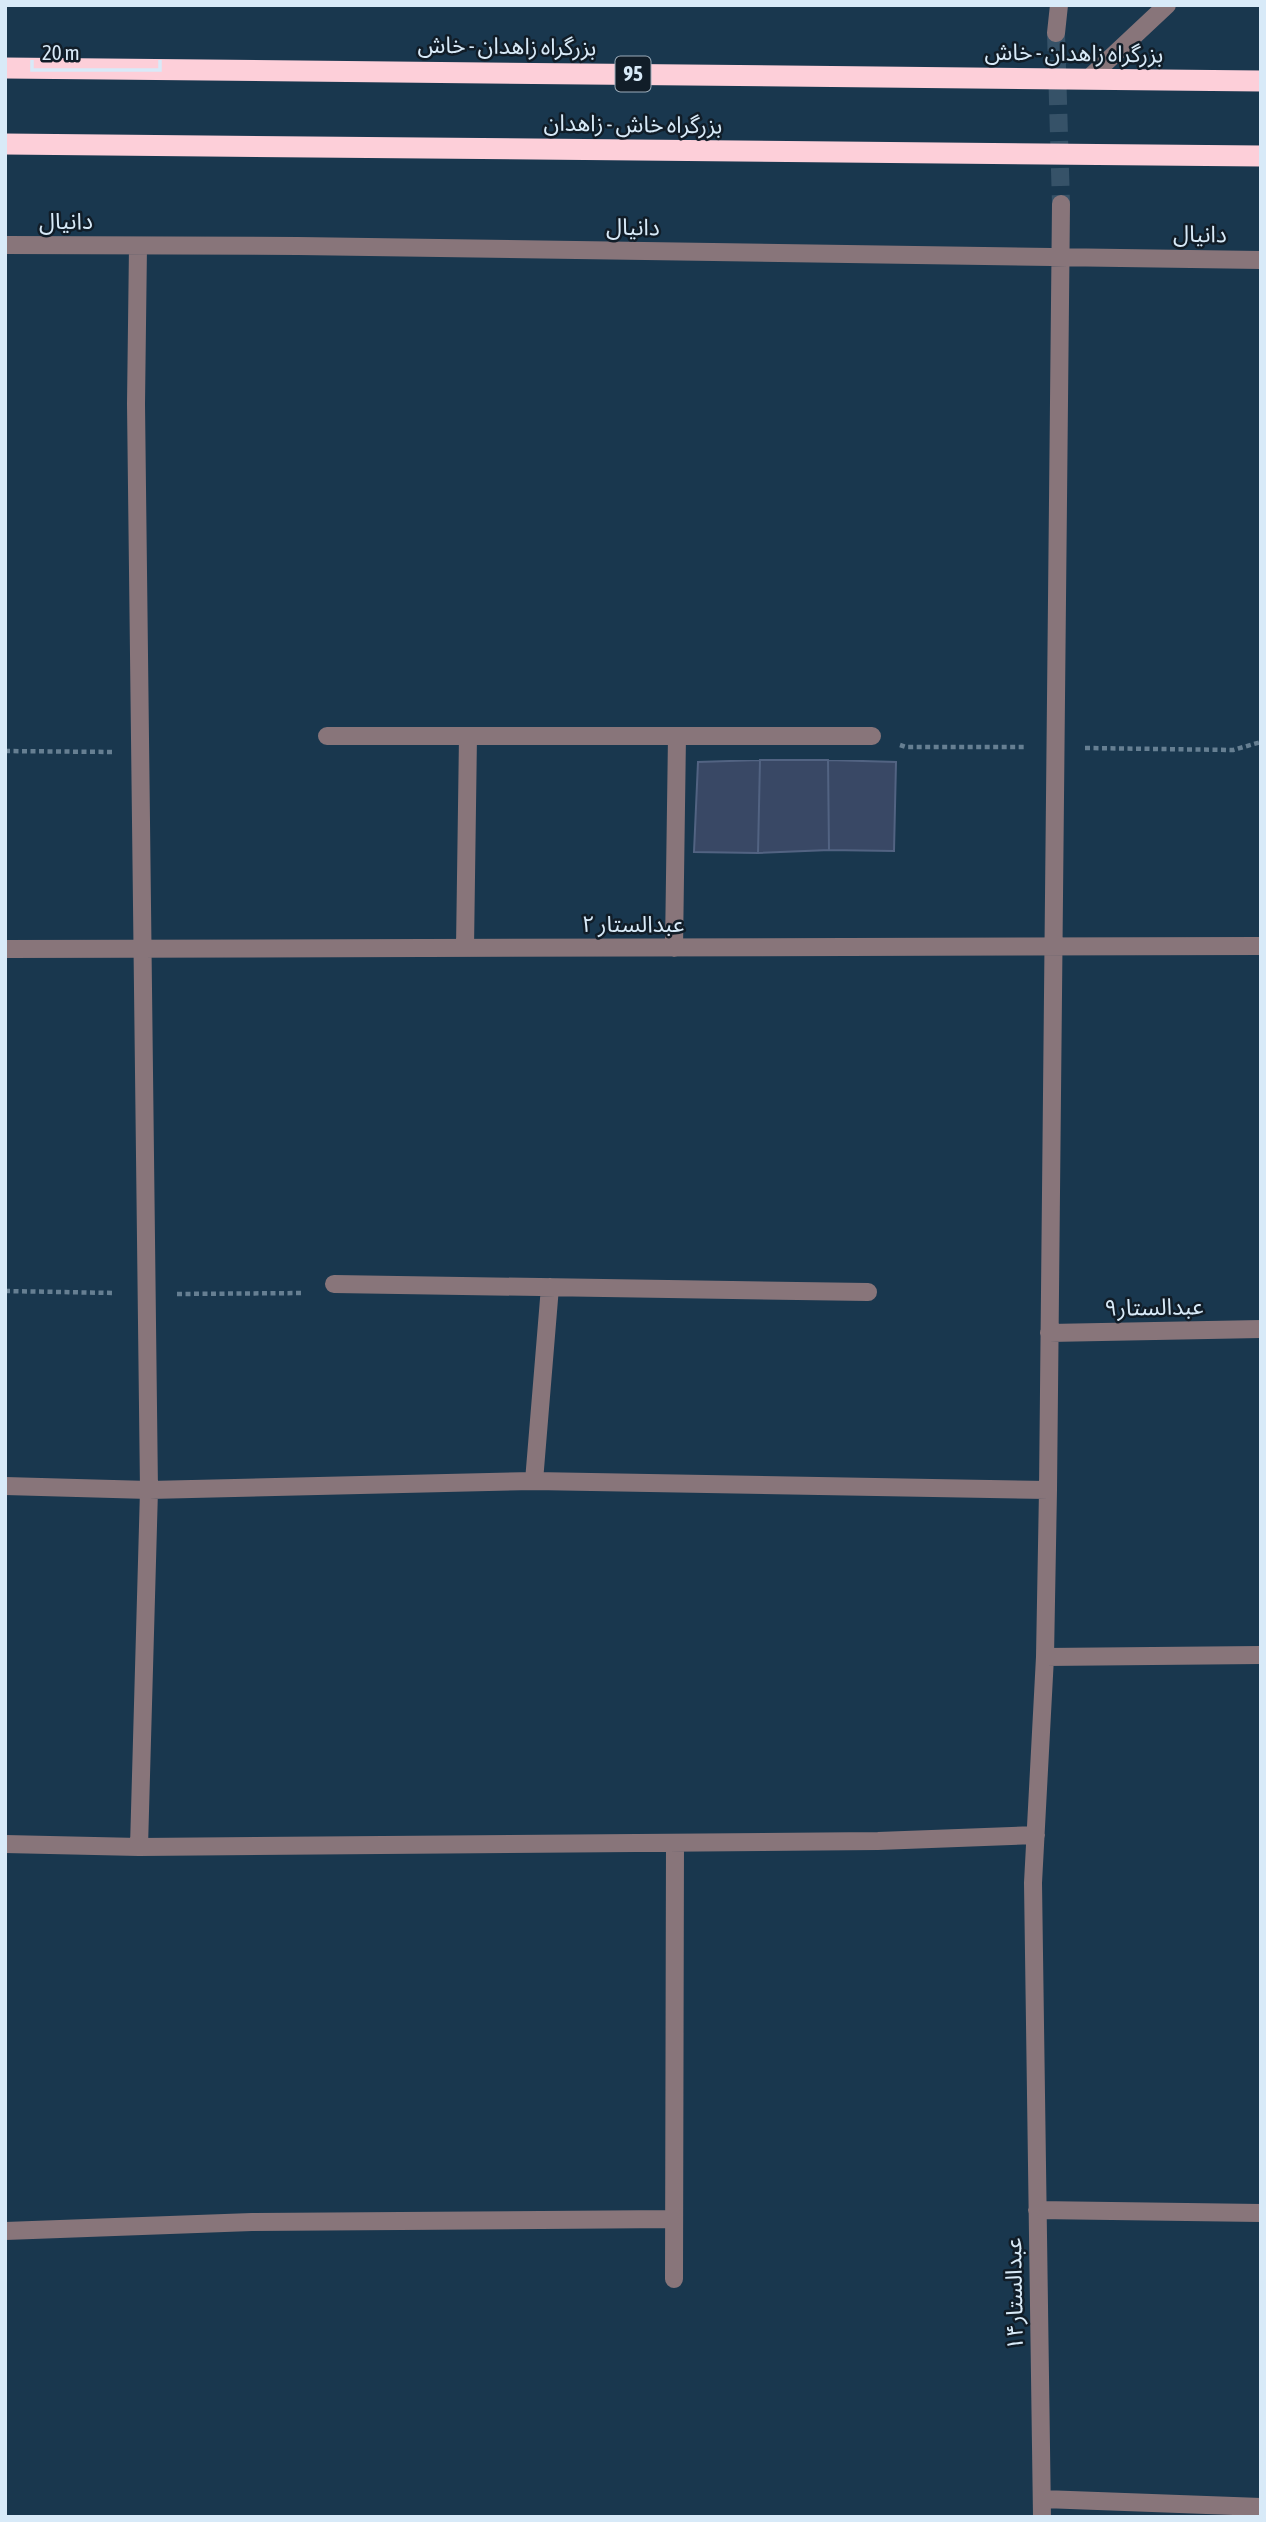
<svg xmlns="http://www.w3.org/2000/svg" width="1266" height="2522" font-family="'Asap Condensed','Noto Sans Arabic',sans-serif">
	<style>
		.building { fill: #394865; stroke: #526382; stroke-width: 2 }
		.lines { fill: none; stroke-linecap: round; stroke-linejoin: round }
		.minor-tunnel { stroke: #365268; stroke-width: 18; stroke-dasharray: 18 9; stroke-linecap: butt }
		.path { stroke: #667f92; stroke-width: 4.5; stroke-dasharray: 5 3.5; stroke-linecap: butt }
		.minor { stroke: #88757a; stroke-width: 18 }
		.highway { stroke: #fdcfd9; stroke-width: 21 }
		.labels { text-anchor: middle; stroke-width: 5; stroke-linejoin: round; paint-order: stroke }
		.shield { fill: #111d28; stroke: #9cacba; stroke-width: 2 }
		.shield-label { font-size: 21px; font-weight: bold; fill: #d8eaf8 }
		.street-label { font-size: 23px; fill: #d8eaf8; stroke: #111d28 }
	</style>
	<rect width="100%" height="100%" fill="#19374e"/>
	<!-- building -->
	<path class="building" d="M760 760H828L829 850 758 853Z
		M760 760 758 853 694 852 698 762Z
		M828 760 896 762 894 851 829 850Z"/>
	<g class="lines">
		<!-- minor-tunnel -->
		<path class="minor-tunnel" d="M1056 33 1061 204"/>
		<!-- path -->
		<path class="path" d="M900 745 906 747H1027
			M1085 748 1233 750 1261 742
			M5 751 112 752
			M5 1291 115 1293
			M177 1294 304 1293"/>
		<!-- minor -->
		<path class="minor" d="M1056 33 1059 5
			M1088 79 1167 5
			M5 245 298 246 1261 260
			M138 246 136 404 149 1490 139 1847
			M327 736H872
			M465 948 468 736
			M674 948 677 736
			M5 949 1261 946
			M334 1284 868 1292
			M1049 1333 1261 1329
			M534 1481 550 1287
			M5 1486 149 1490 534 1481 1048 1490
			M1045 1657 1261 1655
			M5 1844 139 1847 878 1841 1036 1835
			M1037 2210 1261 2213
			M5 2231 252 2222 673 2219
			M674 2279 675 1843
			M1043 2499 1261 2507
			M1042 2517 1033 1883 1045 1657 1048 1490 1061 204"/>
		<!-- highway -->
		<path class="highway" d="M5 68 1261 81
			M5 144 1261 156"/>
	</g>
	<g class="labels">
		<!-- shield labels -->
		<rect class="shield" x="615.5" y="56.5" width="35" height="35" rx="5"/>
		<g class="shield-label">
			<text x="633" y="81">95</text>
		</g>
		<!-- street labels -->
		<g class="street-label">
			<text transform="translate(507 46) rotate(1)" y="8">بزرگراه زاهدان - خاش</text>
			<text transform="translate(1074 53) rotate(1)" y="8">بزرگراه زاهدان - خاش</text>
			<text transform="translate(633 124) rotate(1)" y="8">بزرگراه خاش - زاهدان</text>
			<text x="66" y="229">دانیال</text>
			<text transform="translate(633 227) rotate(1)" y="8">دانیال</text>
			<text transform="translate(1200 234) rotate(1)" y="8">دانیال</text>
			<text x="633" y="932">عبدالستار ۲</text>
			<text transform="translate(1154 1307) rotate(-1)" y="8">عبدالستار۹</text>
			<text transform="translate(1014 2294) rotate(-91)" y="8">عبدالستار۱۴</text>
		</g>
	</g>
	<!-- border -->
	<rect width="1266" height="2522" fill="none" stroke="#d8eaf8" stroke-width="14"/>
	<!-- scale -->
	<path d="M32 60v10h128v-10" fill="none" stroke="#d8eaf8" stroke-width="3.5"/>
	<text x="42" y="60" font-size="21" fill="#d8eaf8" stroke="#111d28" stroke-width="5" paint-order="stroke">20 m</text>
</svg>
